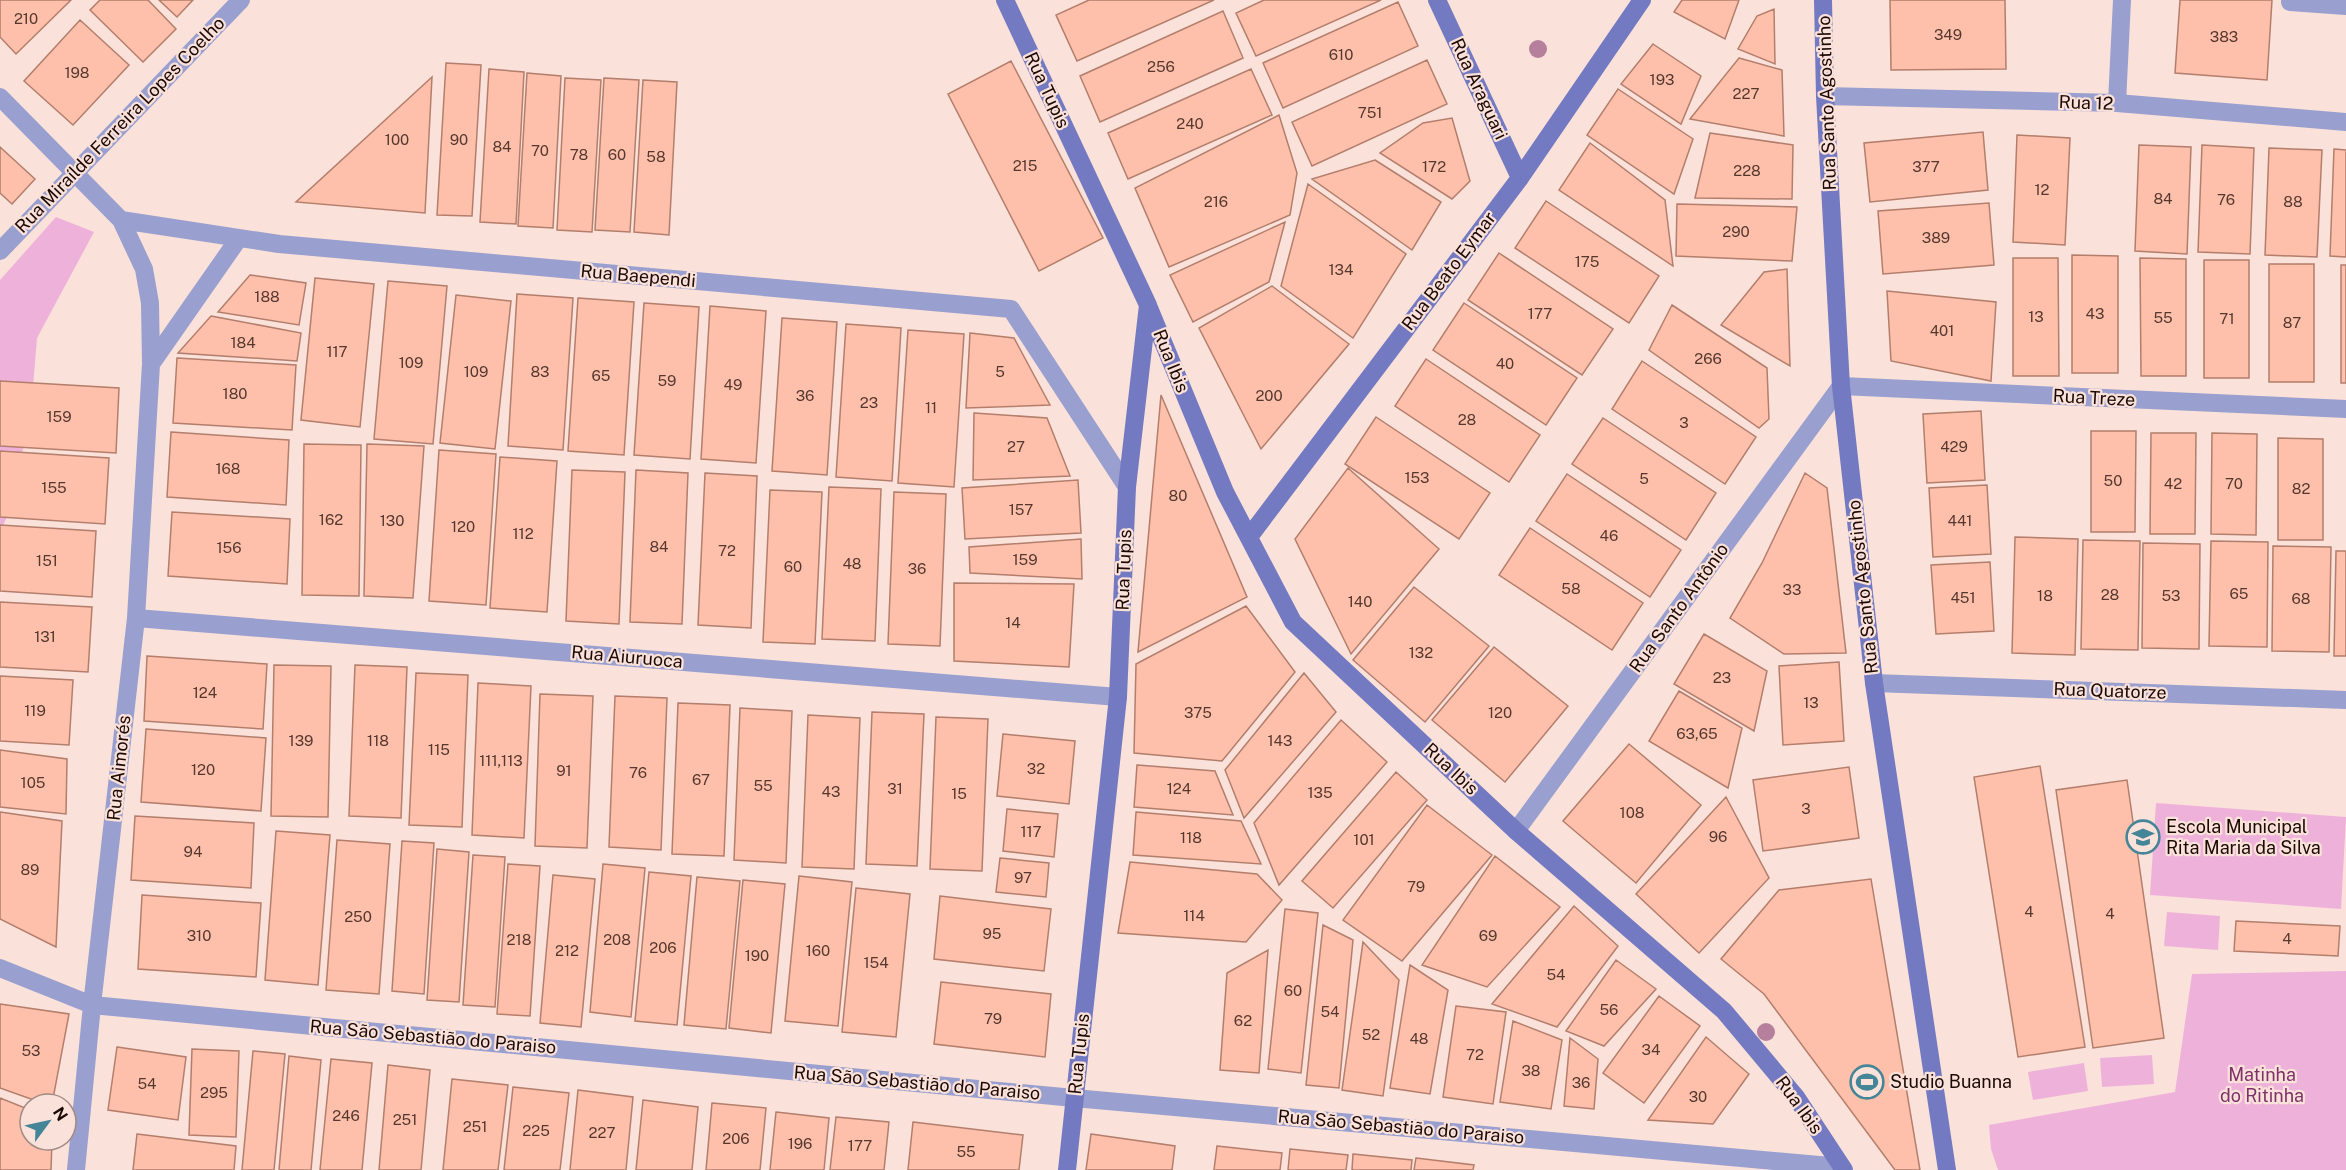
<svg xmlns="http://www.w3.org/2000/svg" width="2346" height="1170" font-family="'Public Sans',sans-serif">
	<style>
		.green { fill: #eeb2da }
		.building { fill: #ffc0ab; stroke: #b37e6c; stroke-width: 1.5 }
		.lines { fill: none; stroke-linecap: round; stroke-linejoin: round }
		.lane { stroke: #999fcf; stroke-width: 18 }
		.street { stroke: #999fcf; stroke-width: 18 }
		.secondary { stroke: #747ac1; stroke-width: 18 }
		.tree { fill: #b6809c }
		.labels { text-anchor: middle; stroke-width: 4.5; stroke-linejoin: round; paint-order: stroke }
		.number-label { font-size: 15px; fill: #54372e }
		.street-label { font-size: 18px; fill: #1b0904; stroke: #fae1d9 }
		.poi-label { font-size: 18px; fill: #1b0904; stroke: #fae1d9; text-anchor: start }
		.park-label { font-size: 18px; fill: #7f316a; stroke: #fae1d9 }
	</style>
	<rect width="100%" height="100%" fill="#fae1d9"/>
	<!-- green -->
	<path class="green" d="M56 217 94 232 37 338 31 411 10 511 0 531V280Z
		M2156 803 2346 817 2341 909 2150 895Z
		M2167 912 2220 916 2218 950 2164 946Z
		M2346 971V1170H1998L1991 1149 1989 1125 2175 1092 2192 974Z
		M2152 1055 2154 1084 2102 1087 2100 1058Z
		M2084 1063 2088 1091 2033 1100 2028 1072Z"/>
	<!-- building -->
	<path class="building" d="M0 0H71L16 54 0 37Z
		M100 0H148L176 29 143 62 90 10Z
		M159 0H193L177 17Z
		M1089 0H1214L1077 61 1056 15Z
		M1264 0H1381L1256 56 1236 13Z
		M1682 0H1739L1725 39 1674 12Z
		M1890 0H2005L2006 69 1891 70Z
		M2180 0H2272L2267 80 2175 73Z
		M1398 2 1418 46 1283 108 1263 63Z
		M1774 9 1775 64 1738 49 1757 16Z
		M1223 11 1243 58 1100 122 1080 76Z
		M80 20 129 65 73 125 24 81Z
		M1653 44 1701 76 1681 124 1621 84Z
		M1739 58 1782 70 1784 136 1690 119Z
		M1427 60 1447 104 1312 166 1292 122Z
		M1011 61 1103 238 1039 271 948 94Z
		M446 63 481 65 472 216 437 215Z
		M489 69 524 72 516 224 480 222Z
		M1251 69 1272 115 1128 179 1108 133Z
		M527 73 561 76 553 228 518 226Z
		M432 77 425 213 296 202Z
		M565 78 601 80 592 232 557 230Z
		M604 78 639 80 630 232 595 230Z
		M643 80 677 82 669 235 634 232Z
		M1618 89 1693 139 1674 194 1587 135Z
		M1279 115 1297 173 1290 215 1169 267 1135 188Z
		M1452 118 1470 181 1452 199 1380 153 1423 123Z
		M1983 132 1988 190 1870 202 1864 143Z
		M1710 133 1793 145 1792 199 1695 198Z
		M2017 135 2070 138 2065 245 2013 242Z
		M1590 143 1665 200 1673 266 1559 190Z
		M2139 145 2191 147 2187 254 2135 251Z
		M2202 145 2254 148 2250 254 2198 252Z
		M0 147 35 179 12 204 0 193Z
		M2269 148 2322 150 2317 257 2265 255Z
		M2334 149 2346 150V257L2330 256Z
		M1375 160 1441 202 1412 250 1312 179Z
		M1308 184 1406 254 1353 338 1281 286Z
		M1546 201 1659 276 1629 323 1515 248Z
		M1989 203 1994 265 1883 274 1878 211Z
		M1677 204 1797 207 1792 261 1676 256Z
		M1285 222 1269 282 1193 322 1170 275Z
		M1499 253 1613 329 1582 375 1468 300Z
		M2072 255 2118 256V373H2072Z
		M2013 258H2058L2059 376H2013Z
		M2140 258 2186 259V376H2141Z
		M2204 260H2249V378H2204Z
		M2269 264H2314V382H2269Z
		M2341 265H2346V383H2341Z
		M1787 269 1790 366 1721 325 1764 272Z
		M250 275 306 283 299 325 218 312Z
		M315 278 374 284 360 427 301 420Z
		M388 281 447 286 433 444 374 439Z
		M1272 286 1349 344 1261 449 1199 328Z
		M1887 291 1996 302 1991 381 1891 361Z
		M517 294 573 298 563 450 508 446Z
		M456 295 511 301 495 449 440 443Z
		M578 298 634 302 624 455 568 451Z
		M644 303 699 307 690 459 634 455Z
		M1464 303 1577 378 1546 425 1433 350Z
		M1672 305 1767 368 1769 419 1759 428 1649 350Z
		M710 306 766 311 756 463 701 459Z
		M211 316 301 333 297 361 178 353Z
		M782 318 837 322 827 475 772 471Z
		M846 324 901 328 892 481 836 477Z
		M908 330 964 334 954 487 898 483Z
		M970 333 1014 338 1050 405 966 408Z
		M177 358 296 365 292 430 173 423Z
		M1426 359 1540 435 1509 482 1395 406Z
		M1642 361 1756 437 1725 484 1612 409Z
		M0 381 119 388 116 453 0 446Z
		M1161 395 1247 597 1138 652Z
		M1981 411 1985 480 1927 483 1923 414Z
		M974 413 1047 418 1070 476 973 480Z
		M1376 417 1490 493 1459 539 1345 464Z
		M1603 418 1716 493 1686 540 1572 464Z
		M2091 431H2136L2135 532H2091Z
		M171 432 289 440 286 505 167 497Z
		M2151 433H2196L2195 534H2150Z
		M2212 433 2257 434 2256 535 2211 534Z
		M2278 438 2323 439V540H2278Z
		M304 444 361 445 359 596 302 595Z
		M367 444 424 446 413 598 364 596Z
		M439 450 496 454 486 605 429 601Z
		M0 451 109 458 105 524 0 517Z
		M500 457 557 461 547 612 490 608Z
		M1348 468 1439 549 1351 654 1295 539Z
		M572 470 625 472 619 624 566 621Z
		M636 470 688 473 682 624 630 622Z
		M705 473 757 476 751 628 698 625Z
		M1805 473 1827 488 1846 653 1784 654 1730 618 1762 563Z
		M1567 474 1681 550 1650 597 1536 521Z
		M1078 480 1081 533 965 539 962 488Z
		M1987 485 1991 554 1933 557 1929 488Z
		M829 487 881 489 875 641 822 639Z
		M770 490 822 492 815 644 763 642Z
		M894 492 946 494 940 646 888 644Z
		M172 512 290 519 287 584 168 576Z
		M0 525 96 531 92 597 0 591Z
		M1530 528 1643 603 1612 650 1499 575Z
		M2015 537 2078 539 2075 655 2012 653Z
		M1081 539 1082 579 970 573 969 547Z
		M2083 540 2140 541 2138 650 2081 649Z
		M2211 541 2268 542 2267 647 2209 646Z
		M2143 543 2200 544 2199 649 2142 648Z
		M2273 546 2331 547 2329 652 2272 651Z
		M2336 551H2346V656H2334Z
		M1990 562 1994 631 1936 634 1931 565Z
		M954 583 1074 584 1069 667 954 661Z
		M1414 587 1489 646 1425 722 1353 660Z
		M0 602 92 607 88 672 0 667Z
		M1246 606 1295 672 1222 761 1134 753 1136 664Z
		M1704 634 1767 671 1754 731 1674 684Z
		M1494 647 1568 706 1505 782 1432 720Z
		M147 656 267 664 263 729 144 721Z
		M1839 662 1844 741 1783 745 1779 666Z
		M274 665 331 666 328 817 271 816Z
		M355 665 407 667 401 818 349 816Z
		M416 673 468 675 462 827 409 825Z
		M1304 673 1336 712 1244 818 1225 770Z
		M0 676 73 680 69 745 0 741Z
		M478 683 531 686 524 838 472 835Z
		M1679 691 1742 728 1728 788 1649 741Z
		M540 694 593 696 587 848 535 846Z
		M615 696 667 698 661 850 609 847Z
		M678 703 730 705 724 856 672 854Z
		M740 708 792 711 786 863 734 860Z
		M872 712 924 714 917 866 866 864Z
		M808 715 860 718 854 869 802 867Z
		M936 717 988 719 982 871 930 869Z
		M1341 720 1387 762 1279 885 1254 823Z
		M146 729 266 738 261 811 141 802Z
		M1003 734 1075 741 1069 804 997 796Z
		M1629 744 1701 805 1636 883 1563 821Z
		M0 750 67 759 66 814 0 807Z
		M1137 765 1215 771 1233 815 1134 807Z
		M2040 766 2085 1047 2018 1057 1974 777Z
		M1849 767 1859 838 1763 851 1753 780Z
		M1396 772 1427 800 1333 908 1302 881Z
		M2127 780 2164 1038 2093 1048 2056 790Z
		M1726 797 1769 878 1699 953 1636 894Z
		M1427 805 1492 855 1402 961 1343 920Z
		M1007 809 1058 814 1054 857 1003 851Z
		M0 812 62 821 56 947 0 919Z
		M1136 812 1241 821 1261 864 1133 855Z
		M135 816 254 823 251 888 131 880Z
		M276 831 330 835 318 985 265 980Z
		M337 840 390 844 379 994 326 990Z
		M402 841 434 843 424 994 392 991Z
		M437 849 469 852 459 1002 427 1000Z
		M473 855 505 857 495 1007 463 1005Z
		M1495 856 1560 907 1487 987 1422 965Z
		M1000 858 1049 863 1046 897 996 892Z
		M1130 862 1257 874 1282 900 1246 942 1118 933Z
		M508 864 540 866 530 1016 497 1014Z
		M603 864 645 868 631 1017 590 1012Z
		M649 872 691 876 677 1025 635 1021Z
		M553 875 595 879 581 1027 540 1023Z
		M799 876 852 882 838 1026 785 1021Z
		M697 877 740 881 726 1029 684 1025Z
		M1871 879 1920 1170H1895L1764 994 1721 959 1779 890Z
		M743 880 785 884 771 1033 729 1028Z
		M856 888 910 894 896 1037 842 1032Z
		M142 895 261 903 256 977 138 969Z
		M940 896 1051 909 1044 971 934 959Z
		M1574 906 1618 946 1557 1027 1492 1004Z
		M1285 909 1318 913 1301 1073 1268 1069Z
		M2236 921 2340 926 2338 956 2234 951Z
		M1323 925 1353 940 1339 1088 1306 1085Z
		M1363 942 1399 980 1383 1096 1342 1090Z
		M1268 950 1259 1073 1220 1070 1227 973Z
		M1616 960 1656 989 1604 1046 1566 1031Z
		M1410 965 1448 990 1430 1094 1390 1088Z
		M941 982 1051 994 1045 1057 934 1044Z
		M1659 996 1700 1026 1644 1103 1603 1073Z
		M0 1004 69 1014 52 1104H45L0 1088Z
		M1456 1006 1506 1012 1493 1104 1443 1097Z
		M1513 1021 1562 1040 1551 1109 1500 1102Z
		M1706 1037 1749 1074 1713 1124 1648 1120Z
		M1570 1038 1598 1059 1594 1109 1564 1106Z
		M117 1047 186 1057 178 1120 108 1110Z
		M192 1049 239 1051 236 1137 189 1135Z
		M253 1051 285 1054 274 1170H242Z
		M289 1056 321 1060 311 1170H279Z
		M331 1059 372 1063 362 1170H320Z
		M388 1065 430 1070 421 1170H379Z
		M452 1079 508 1085 498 1170H443Z
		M513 1087 569 1093 560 1170H504Z
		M578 1090 633 1097 626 1170H570Z
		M0 1098 30 1110V1140H52L51 1170H0Z
		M643 1100 698 1107 692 1170H636Z
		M712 1103 766 1108 760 1170H706Z
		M776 1112 829 1118 824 1170H770Z
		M836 1117 889 1122 884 1170H830Z
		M913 1122 1023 1135 1019 1170H908Z
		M137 1134 236 1146 234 1170H133Z
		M1091 1134 1175 1146 1172 1170H1086Z
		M1217 1146 1282 1153 1280 1170H1214Z
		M1290 1149 1348 1155 1346 1170H1288Z
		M1353 1154 1412 1160 1411 1170H1352Z
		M1416 1158 1474 1165 1473 1170H1414Z"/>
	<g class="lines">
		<!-- lane -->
		<path class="lane" d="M2290 2 2346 6"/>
		<!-- street -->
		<path class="street" d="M1825 96 2117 103 2346 122
			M0 97 121 220 279 244 1011 309 1127 487
			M2117 103 2122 0
			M0 251 241 0
			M151 364 239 238
			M136 618 1118 697
			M1874 683 2346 700
			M1516 831 1841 386 2346 409
			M0 968 92 1005 1074 1098 1841 1167
			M76 1170 92 1005 136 618 151 364 150 303 144 269 121 220"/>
		<!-- secondary -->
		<path class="secondary" d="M1005 0 1148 305 1127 487 1118 697 1067 1170
			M1437 0 1520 178
			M1823 0 1825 96 1841 386 1874 683 1947 1170
			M1149 308 1225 492 1293 622 1516 831 1724 1011 1796 1097 1844 1170
			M1249 537 1520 178 1642 0"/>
	</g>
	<!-- trees -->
	<g class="tree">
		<circle cx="1538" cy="49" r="9"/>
		<circle cx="1766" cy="1032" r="9"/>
	</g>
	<!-- icons -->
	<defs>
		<g id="school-ring" transform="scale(1.725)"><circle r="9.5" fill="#fae1d9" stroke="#458598" stroke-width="1.5"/><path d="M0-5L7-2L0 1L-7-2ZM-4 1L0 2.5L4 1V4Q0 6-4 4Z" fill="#458598"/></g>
		<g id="stadium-ring" transform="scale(1.725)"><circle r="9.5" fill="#fae1d9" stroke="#458598" stroke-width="1.5"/><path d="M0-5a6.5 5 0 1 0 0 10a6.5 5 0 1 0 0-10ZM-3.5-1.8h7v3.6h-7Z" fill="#458598"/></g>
	</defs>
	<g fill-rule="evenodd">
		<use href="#school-ring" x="2143" y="837"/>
		<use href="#stadium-ring" x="1867" y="1082"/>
	</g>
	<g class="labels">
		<!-- number labels -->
		<g class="number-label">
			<text x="26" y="24">210</text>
			<text x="1948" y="40">349</text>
			<text x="2224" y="42">383</text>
			<text x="1341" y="60">610</text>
			<text x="1161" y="72">256</text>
			<text x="77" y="78">198</text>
			<text x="1662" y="85">193</text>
			<text x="1746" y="99">227</text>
			<text x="1370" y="118">751</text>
			<text x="1190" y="129">240</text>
			<text x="397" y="145">100</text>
			<text x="459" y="145">90</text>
			<text x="502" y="152">84</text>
			<text x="540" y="156">70</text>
			<text x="579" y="160">78</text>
			<text x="617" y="160">60</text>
			<text x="656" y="162">58</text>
			<text x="1025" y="171">215</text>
			<text x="1434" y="172">172</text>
			<text x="1926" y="172">377</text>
			<text x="1747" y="176">228</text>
			<text x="2042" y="195">12</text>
			<text x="2163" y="204">84</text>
			<text x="2226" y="205">76</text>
			<text x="1216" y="207">216</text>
			<text x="2293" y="207">88</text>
			<text x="1736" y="237">290</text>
			<text x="1936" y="243">389</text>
			<text x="1587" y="267">175</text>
			<text x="1341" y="275">134</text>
			<text x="267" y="302">188</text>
			<text x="1540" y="319">177</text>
			<text x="2095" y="319">43</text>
			<text x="2036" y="322">13</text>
			<text x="2163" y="323">55</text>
			<text x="2227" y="324">71</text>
			<text x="2292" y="328">87</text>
			<text x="1942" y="336">401</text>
			<text x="243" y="348">184</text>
			<text x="337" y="357">117</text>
			<text x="1708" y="364">266</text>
			<text x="411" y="368">109</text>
			<text x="1505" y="369">40</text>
			<text x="476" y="377">109</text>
			<text x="540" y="377">83</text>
			<text x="1000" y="377">5</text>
			<text x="601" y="381">65</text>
			<text x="667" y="386">59</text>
			<text x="733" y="390">49</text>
			<text x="235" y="399">180</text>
			<text x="805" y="401">36</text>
			<text x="1269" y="401">200</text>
			<text x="869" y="408">23</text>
			<text x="931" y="413">11</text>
			<text x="59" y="422">159</text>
			<text x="1467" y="425">28</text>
			<text x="1684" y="428">3</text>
			<text x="1016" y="452">27</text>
			<text x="1954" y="452">429</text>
			<text x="228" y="474">168</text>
			<text x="1417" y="483">153</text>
			<text x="1644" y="484">5</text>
			<text x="2113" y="486">50</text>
			<text x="2173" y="489">42</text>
			<text x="2234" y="489">70</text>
			<text x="54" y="493">155</text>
			<text x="2301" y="494">82</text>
			<text x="1178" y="501">80</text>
			<text x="1021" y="515">157</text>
			<text x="331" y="525">162</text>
			<text x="392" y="526">130</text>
			<text x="1960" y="526">441</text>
			<text x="463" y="532">120</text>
			<text x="523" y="539">112</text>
			<text x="1609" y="541">46</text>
			<text x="659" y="552">84</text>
			<text x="229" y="553">156</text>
			<text x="727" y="556">72</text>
			<text x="1025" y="565">159</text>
			<text x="47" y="566">151</text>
			<text x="852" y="569">48</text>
			<text x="793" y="572">60</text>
			<text x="917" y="574">36</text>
			<text x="1571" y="594">58</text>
			<text x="1792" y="595">33</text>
			<text x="2239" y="599">65</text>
			<text x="2110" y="600">28</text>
			<text x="2045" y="601">18</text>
			<text x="2171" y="601">53</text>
			<text x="1963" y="603">451</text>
			<text x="2301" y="604">68</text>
			<text x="1360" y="607">140</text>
			<text x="1013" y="628">14</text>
			<text x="45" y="642">131</text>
			<text x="1421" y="658">132</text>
			<text x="1722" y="683">23</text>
			<text x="205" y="698">124</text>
			<text x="1811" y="708">13</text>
			<text x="35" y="716">119</text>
			<text x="1198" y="718">375</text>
			<text x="1500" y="718">120</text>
			<text x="1697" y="739">63,65</text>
			<text x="301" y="746">139</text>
			<text x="378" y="746">118</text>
			<text x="1280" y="746">143</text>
			<text x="439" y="755">115</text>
			<text x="501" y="766">111,113</text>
			<text x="1036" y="774">32</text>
			<text x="203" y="775">120</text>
			<text x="564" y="776">91</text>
			<text x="638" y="778">76</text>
			<text x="701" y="785">67</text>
			<text x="33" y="788">105</text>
			<text x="763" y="791">55</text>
			<text x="895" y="794">31</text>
			<text x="1179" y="794">124</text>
			<text x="831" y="797">43</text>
			<text x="1320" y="798">135</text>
			<text x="959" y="799">15</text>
			<text x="1806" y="814">3</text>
			<text x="1632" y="818">108</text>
			<text x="1031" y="837">117</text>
			<text x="1718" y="842">96</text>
			<text x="1191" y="843">118</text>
			<text x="1364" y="845">101</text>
			<text x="193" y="857">94</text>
			<text x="30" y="875">89</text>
			<text x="1023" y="883">97</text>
			<text x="1416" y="892">79</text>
			<text x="2029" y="917">4</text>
			<text x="2110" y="919">4</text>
			<text x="1194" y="921">114</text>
			<text x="358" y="922">250</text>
			<text x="992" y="939">95</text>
			<text x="199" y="941">310</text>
			<text x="1488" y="941">69</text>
			<text x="2287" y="944">4</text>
			<text x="519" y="945">218</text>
			<text x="617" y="945">208</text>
			<text x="663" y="953">206</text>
			<text x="567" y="956">212</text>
			<text x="818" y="956">160</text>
			<text x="757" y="961">190</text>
			<text x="876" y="968">154</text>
			<text x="1556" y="980">54</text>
			<text x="1293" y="996">60</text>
			<text x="1609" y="1015">56</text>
			<text x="1330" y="1017">54</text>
			<text x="993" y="1024">79</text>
			<text x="1243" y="1026">62</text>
			<text x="1371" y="1040">52</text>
			<text x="1419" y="1044">48</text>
			<text x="1651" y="1055">34</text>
			<text x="31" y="1056">53</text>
			<text x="1475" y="1060">72</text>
			<text x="1531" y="1076">38</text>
			<text x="1581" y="1088">36</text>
			<text x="147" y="1089">54</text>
			<text x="214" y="1098">295</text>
			<text x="1698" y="1102">30</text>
			<text x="346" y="1121">246</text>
			<text x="405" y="1125">251</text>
			<text x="475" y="1132">251</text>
			<text x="536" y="1136">225</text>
			<text x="602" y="1138">227</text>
			<text x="736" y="1144">206</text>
			<text x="800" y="1149">196</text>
			<text x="860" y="1151">177</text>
			<text x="966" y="1157">55</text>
		</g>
		<!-- street labels -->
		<g class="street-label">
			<text transform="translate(1479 89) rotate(65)" y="6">Rua Araguari</text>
			<text transform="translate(1047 90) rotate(65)" y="6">Rua Tupis</text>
			<text transform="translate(1827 103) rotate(-92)" y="6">Rua Santo Agostinho</text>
			<text transform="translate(2086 103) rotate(2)" y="6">Rua 12</text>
			<text transform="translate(120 125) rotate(-46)" y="6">Rua Miraílde Ferreira Lopes Coelho</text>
			<text transform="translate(1449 271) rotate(-53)" y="6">Rua Beato Eymar</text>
			<text transform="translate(638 276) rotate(5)" y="6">Rua Baependi</text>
			<text transform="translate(1171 361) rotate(68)" y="6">Rua Ibis</text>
			<text transform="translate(2094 398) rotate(3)" y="6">Rua Treze</text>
			<text transform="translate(1124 570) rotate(-88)" y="6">Rua Tupis</text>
			<text transform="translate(1863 587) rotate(-96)" y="6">Rua Santo Agostinho</text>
			<text transform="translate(1679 608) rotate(-54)" y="6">Rua Santo Antônio</text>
			<text transform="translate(627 657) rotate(5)" y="6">Rua Aiuruoca</text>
			<text transform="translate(2110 691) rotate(2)" y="6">Rua Quatorze</text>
			<text transform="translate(119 768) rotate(-84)" y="6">Rua Aimorés</text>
			<text transform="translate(1451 769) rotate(43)" y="6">Rua Ibis</text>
			<text transform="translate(433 1037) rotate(5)" y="6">Rua São Sebastião do Paraiso</text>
			<text transform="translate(1079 1054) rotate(-84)" y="6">Rua Tupis</text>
			<text transform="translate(917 1083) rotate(5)" y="6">Rua São Sebastião do Paraiso</text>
			<text transform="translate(1799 1105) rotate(54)" y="6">Rua Ibis</text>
			<text transform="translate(1401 1127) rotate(5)" y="6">Rua São Sebastião do Paraiso</text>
		</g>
		<!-- poi labels -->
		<g class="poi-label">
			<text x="2166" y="833">Escola Municipal<tspan x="2166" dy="21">Rita Maria da Silva</tspan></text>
			<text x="1890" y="1088">Studio Buanna</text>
		</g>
		<!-- park labels -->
		<g class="park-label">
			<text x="2262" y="1081">Matinha<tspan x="2262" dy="21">do Ritinha</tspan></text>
		</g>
	</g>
	<!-- north arrow -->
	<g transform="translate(48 1122) rotate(57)"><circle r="28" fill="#fae1d9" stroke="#a18b84" stroke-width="1.5"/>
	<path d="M0-4.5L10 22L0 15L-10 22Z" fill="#458598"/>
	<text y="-9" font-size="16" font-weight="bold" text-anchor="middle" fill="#1b0904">N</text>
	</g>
</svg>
